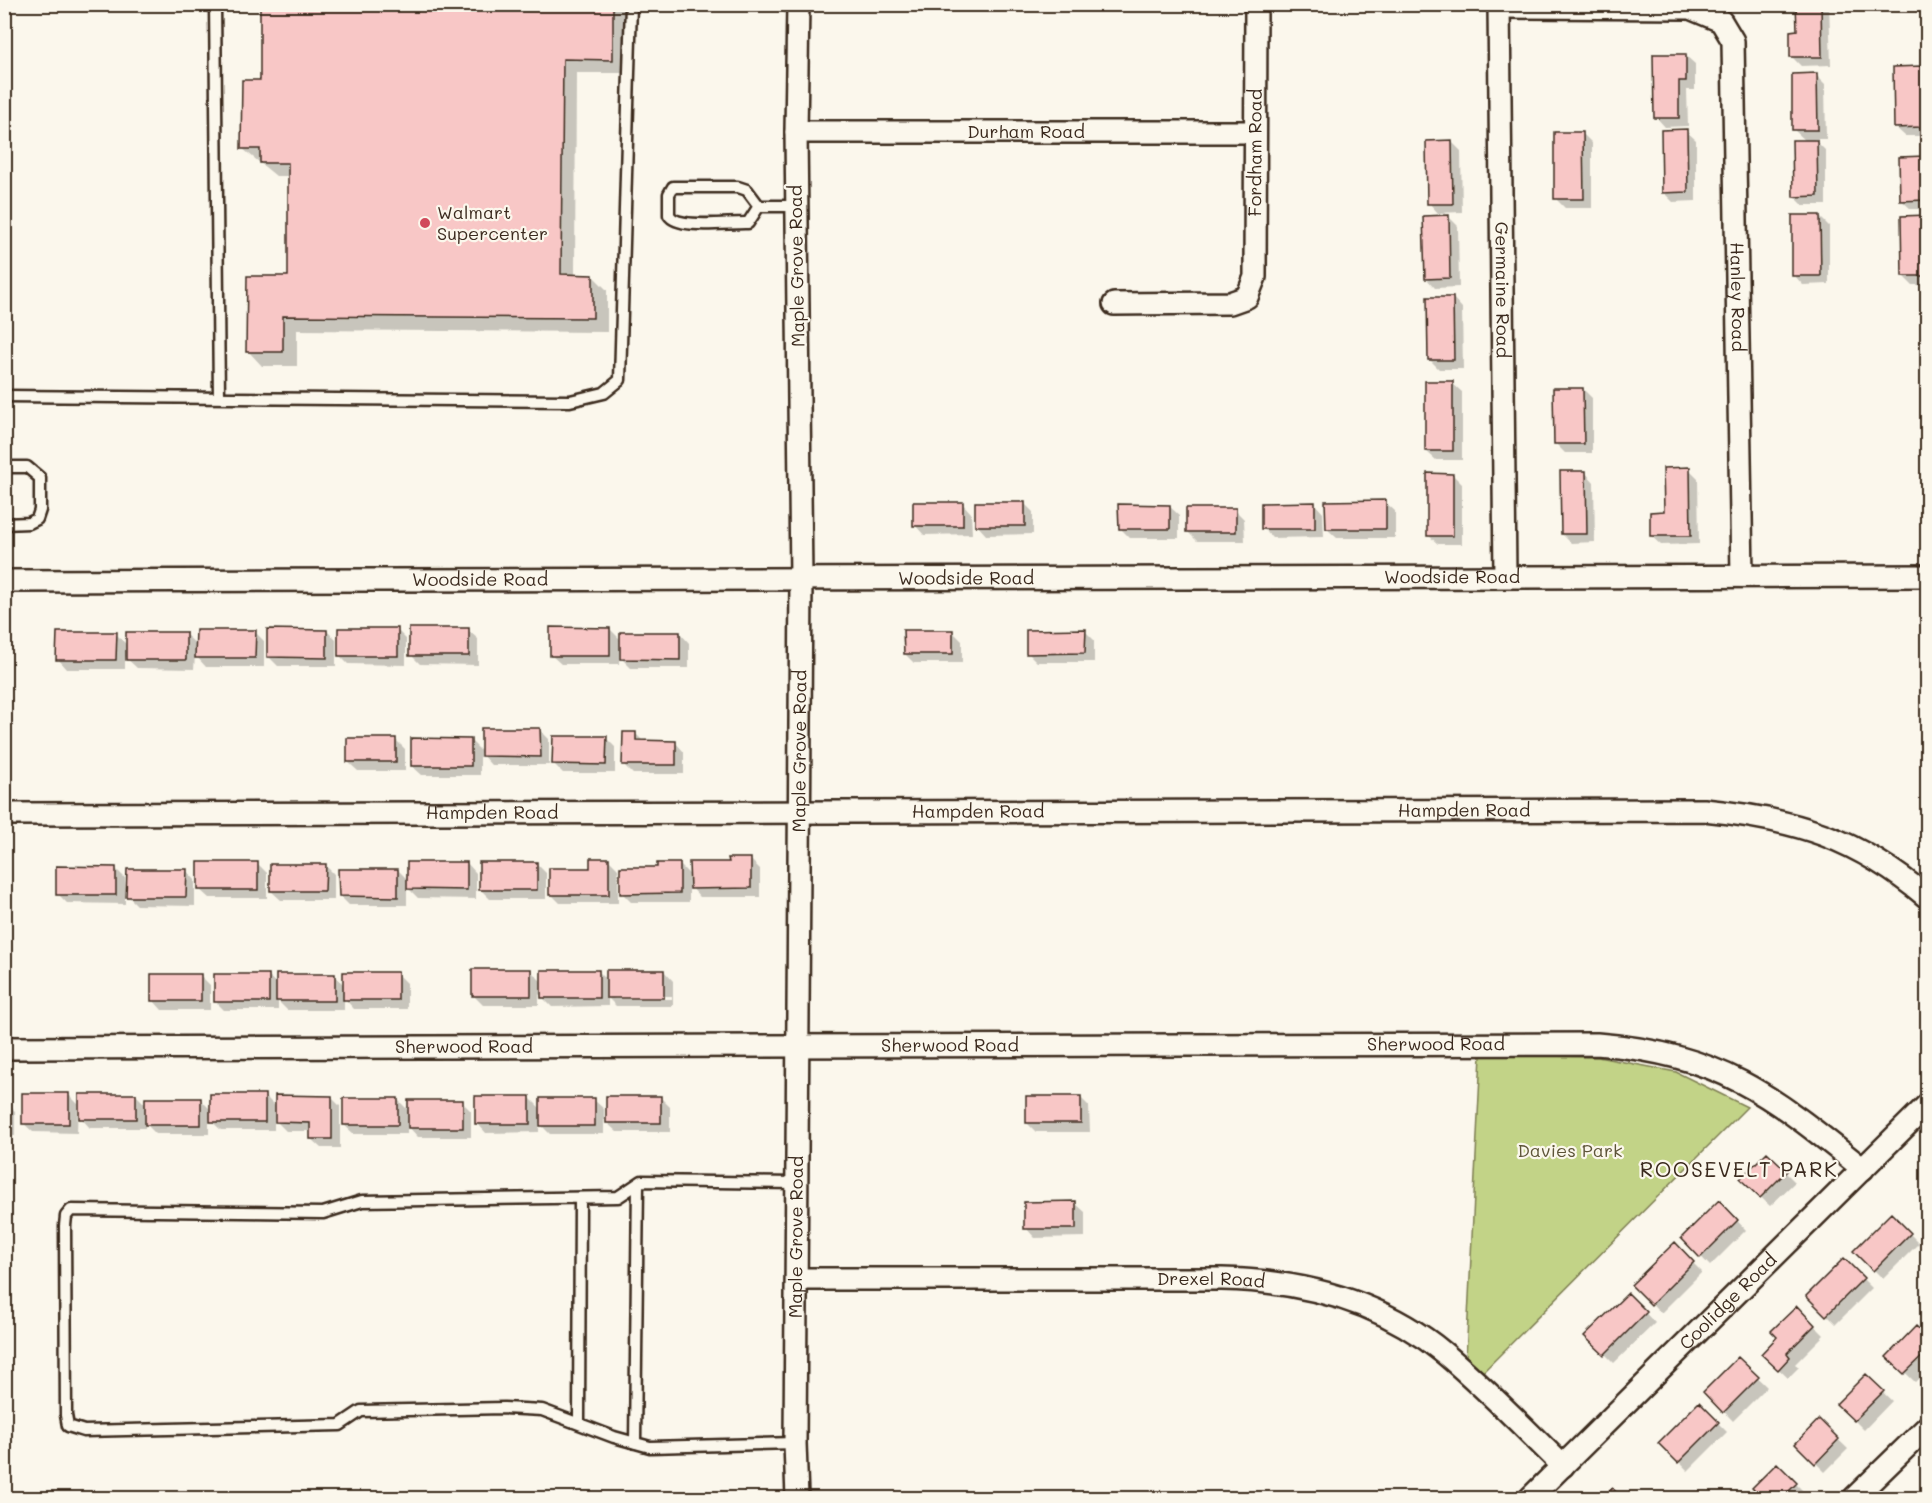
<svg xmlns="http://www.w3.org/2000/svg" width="1932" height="1503" font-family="Mali,sans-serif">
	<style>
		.green { fill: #c2d387; stroke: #7e7e52; stroke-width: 1.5 }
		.shadow { fill: #0003; fill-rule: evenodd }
		.building { fill: #f8c7c6; stroke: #3b2a1e; stroke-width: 1.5 }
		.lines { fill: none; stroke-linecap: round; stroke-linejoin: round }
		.service-casing { stroke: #3b2a1e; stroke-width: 15 }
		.minor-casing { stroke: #3b2a1e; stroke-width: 26 }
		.service { stroke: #fbf7ec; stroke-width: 10 }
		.minor { stroke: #fbf7ec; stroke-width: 21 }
		.poi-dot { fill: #d1495b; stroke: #fbf7ec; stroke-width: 2 }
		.labels { text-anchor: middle; stroke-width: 4.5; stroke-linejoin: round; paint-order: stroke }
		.street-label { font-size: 18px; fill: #3b2a1e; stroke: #fbf7ec }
		.poi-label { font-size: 18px; fill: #3b2a1e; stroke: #fbf7ec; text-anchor: start }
		.park-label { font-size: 18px; fill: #5d5438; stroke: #fbf7ec }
		.quarter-label { font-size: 21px; letter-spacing: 1.5px; fill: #3b2a1e; stroke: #fbf7ec }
	</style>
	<rect width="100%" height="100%" fill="#fbf7ec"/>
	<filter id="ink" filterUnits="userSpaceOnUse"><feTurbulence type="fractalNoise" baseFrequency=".0167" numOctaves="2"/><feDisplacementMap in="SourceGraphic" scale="12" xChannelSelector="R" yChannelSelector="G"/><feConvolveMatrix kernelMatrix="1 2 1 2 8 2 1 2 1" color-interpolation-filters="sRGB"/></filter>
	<g filter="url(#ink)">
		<!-- green -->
		<path class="green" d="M1481 1055 1598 1057 1676 1072 1747 1107 1481 1374 1466 1358Z"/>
		<!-- shadow -->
		<path class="shadow" d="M262 4H627V73H576L575 276H593L607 290V332L297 330V366H262L248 351 289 278 290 176H276L243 149 261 82Z
			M1798 4H1829L1831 65 1801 66 1792 57 1798 32Z
			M1685 55 1695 64V90H1687L1688 126 1665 127 1656 117Z
			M1921 68 1928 74V136H1905L1895 127Z
			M1816 75 1825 84 1826 139H1814L1826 151V205H1803L1794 196 1806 141 1794 130Z
			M1686 131 1696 140V201L1673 202 1663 192Z
			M1582 133 1592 143V208H1565L1556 199Z
			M1452 142 1461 151 1462 212 1438 213 1429 203Z
			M1924 157 1928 161V209H1911L1901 200Z
			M1819 216 1829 226V284L1803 285 1794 275Z
			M1449 217 1458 226 1459 287 1435 288 1426 278Z
			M1928 217V285H1912L1903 276Z
			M1453 298 1462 308 1463 369H1439L1430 360Z
			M1452 383 1462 392V460H1436L1426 451Z
			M1583 389 1592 398V453H1565L1555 443Z
			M1689 469 1698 478 1699 544 1661 545 1651 536Z
			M1585 472 1594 482 1595 542 1571 543 1562 534Z
			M1453 475 1462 484V544H1438L1428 535Z
			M1385 502 1395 511V538H1337L1327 529Z
			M962 503 971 513 972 534 924 535 915 525Z
			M1024 503 1033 512V534L986 535 977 525Z
			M1314 503 1323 513 1324 537 1272 538 1263 528Z
			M1169 506 1179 515V538H1130L1120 528Z
			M1235 510 1244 519 1245 541H1197L1188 532Z
			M610 629 620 639 619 664H561L551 655Z
			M397 630 406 639V665L348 664 339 655Z
			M468 630 478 639V665L420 664 411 655Z
			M327 631 336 640V666H278L269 657Z
			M952 631 962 641V663H914L905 654Z
			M1085 631 1094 640V662H1037L1028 653Z
			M255 632 264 641V667H206L195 655 194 669 137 668 125 657V669H67L58 659 116 634 127 645 185 634 197 645Z
			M680 633 689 643V668H631L622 659Z
			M540 730 549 739V765H491L480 753V775H422L412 766 470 740 482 752Z
			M636 734 644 742H675L684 752V774H633L624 765Z
			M606 738 615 747V773H563L554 764Z
			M395 739 405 749V771H358L348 762Z
			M608 859 618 869V903H560L551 894Z
			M750 859 760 869V897H700L689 885V902H631L622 893 659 868 679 864 691 876Z
			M257 863 267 873V898H209L199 889Z
			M467 863 476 873V899L418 898 407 887V905H349L340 896 398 870 409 881Z
			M537 864 546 873V899H490L480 889Z
			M325 865 334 874V900H281L271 891Z
			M115 868 125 878V904L67 903 58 894Z
			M186 870 195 880V906L137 905 128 896Z
			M530 970 542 982 599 972 607 980 664 971 673 981V1006H616L608 998V1006L552 1007 539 994V1005H483L474 996ZM614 996H672V999H614Z
			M398 974 407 983V1009H354L344 998V1010H287L278 1001V1010H224L215 1001 268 976 278 985 334 975 345 986Z
			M201 976 210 985V1010H162L153 1000Z
			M68 1094 78 1104 77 1133 33 1132 23 1123Z
			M136 1095 147 1106 200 1099 212 1111 265 1096 277 1108 331 1097 340 1106V1148H321L311 1139V1131H286L274 1119V1130H221L209 1119V1134H156L145 1123V1128H90L81 1118Z
			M660 1097 670 1107V1132H617L607 1123Z
			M1080 1097 1089 1106 1090 1132H1036L1027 1123Z
			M530 1098 541 1109 594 1100 604 1109V1134H550L539 1123V1132L486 1133 477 1123Z
			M397 1099 409 1111 462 1102 471 1111V1137H418L407 1125V1134H354L344 1125Z
			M4 1101 15 1111V1136H4Z
			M1767 1154 1795 1182 1770 1206 1742 1179Z
			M1719 1202 1746 1230 1710 1266 1683 1238Z
			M1075 1203 1085 1212V1237L1035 1238 1026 1228Z
			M1891 1215 1919 1243 1883 1279 1855 1251Z
			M1675 1245 1702 1272 1661 1313 1634 1285Z
			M1844 1260 1872 1288 1836 1324 1808 1296Z
			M1628 1295 1655 1323 1614 1363 1587 1336Z
			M1797 1308 1824 1335 1795 1364 1799 1367 1788 1378 1763 1354 1779 1337Z
			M1928 1339V1369L1915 1382 1889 1357Z
			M1738 1359 1767 1387 1733 1421 1705 1392Z
			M1866 1376 1892 1401 1864 1430 1838 1404Z
			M1699 1404 1727 1432 1688 1471 1661 1443Z
			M1819 1421 1848 1449 1825 1472 1797 1444Z
			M1777 1465 1805 1493 1800 1498H1765L1754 1488Z"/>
		<!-- building -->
		<path class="building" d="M260 4H613V60L563 59 561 274 593 275V318L283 316V352H246L247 276H288V163H260V149H241L242 80H260Z
			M1796 4H1821L1822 57H1790V31L1797 30Z
			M1653 54H1686V81H1679V118H1654Z
			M1922 66V127L1894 128 1893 67Z
			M1817 73 1818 130H1792V74Z
			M1687 129 1688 192 1662 193 1661 130Z
			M1554 132H1583L1584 199H1554Z
			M1452 140 1453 204H1427L1426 141Z
			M1792 140H1817L1818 196 1793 197Z
			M1925 156 1926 200 1900 201 1899 157Z
			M1449 215 1450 278 1425 279 1423 216Z
			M1792 215H1820L1821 276H1792Z
			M1928 215V276H1902L1901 216Z
			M1427 297H1453L1454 360H1428Z
			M1425 381H1453V451H1425Z
			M1553 388H1583L1584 444H1554Z
			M1690 467 1691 536H1650V512L1664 511 1663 468Z
			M1560 471H1586L1587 534H1561Z
			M1427 473 1453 474V536H1427Z
			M1386 500V529H1326L1325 501Z
			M913 502H963V526H913Z
			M975 502H1025V526H975Z
			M1315 502V529H1261V503Z
			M1118 504 1170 505V529H1119Z
			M1186 508H1236V532H1186Z
			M550 627 610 628V656H550Z
			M338 628H398V656H338Z
			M409 628H469V656H409Z
			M267 629 327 630V658L267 657Z
			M1086 629 1085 653 1026 654V630Z
			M196 630H256L255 658H195Z
			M903 630H953V654H904Z
			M57 632H117L116 660H56Z
			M126 632H186V660H126Z
			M620 632H680V660L620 659Z
			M481 728H540L541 757 481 756Z
			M623 732H636V740L676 741V765H622Z
			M553 736H607L606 765 552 764Z
			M347 738H396V762H347Z
			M411 738 471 739V766H411Z
			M590 858H609V895H549V868H590Z
			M728 858H751V888L690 889 689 862H729Z
			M198 862H258V890H198Z
			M407 862H467V890L407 889Z
			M479 862H537V890H479Z
			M657 863H680V893L620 894V867H657Z
			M270 864H326L325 891H270Z
			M56 866 116 867V895H56Z
			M127 869H187L186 897H126Z
			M338 869H398V897L339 896Z
			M472 969H531V996H472Z
			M541 970H599V998H541Z
			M606 970H664V998H606Z
			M343 972H398V1000H343Z
			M151 974H201V1001H151Z
			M214 974H269V1002H214Z
			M276 974H335V1001H276Z
			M22 1093H69V1124H22Z
			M79 1094H136V1119H79Z
			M210 1094H265V1122H210Z
			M275 1095 332 1096V1139H310V1123L275 1122Z
			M475 1096H530V1124H475Z
			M606 1096H661V1123H606Z
			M1026 1096H1081V1123H1026Z
			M145 1098H201V1125H145Z
			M343 1098H398V1125H343Z
			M540 1098H595V1126H540Z
			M408 1100H463V1128H408Z
			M1767 1152 1787 1171 1760 1198 1740 1179Z
			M1719 1200 1738 1220 1700 1258 1681 1238Z
			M1076 1201V1229H1024V1202Z
			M1891 1213 1911 1233 1873 1271 1853 1251Z
			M1675 1242 1694 1262 1651 1305 1631 1285Z
			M1844 1258 1864 1278 1826 1316 1806 1296Z
			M1628 1293 1647 1312 1604 1355 1584 1336Z
			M1797 1306 1815 1325 1787 1353 1790 1357 1778 1370 1761 1354 1777 1337 1771 1331Z
			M1916 1326 1928 1337V1351L1904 1374 1886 1357Z
			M1738 1357 1759 1377 1723 1413 1703 1392Z
			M1866 1374 1884 1391 1854 1421 1836 1404Z
			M1699 1402 1719 1422 1678 1463 1658 1443Z
			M1819 1419 1839 1439 1815 1464 1795 1444Z
			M1777 1463 1797 1483 1782 1498H1763L1752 1488Z
			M1612 1488 1623 1498H1602Z"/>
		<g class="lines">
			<!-- service casing -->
			<g class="service-casing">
				<path id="service" d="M215 4 219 397
					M759 206 748 223C730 222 678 230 669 215V194L673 187H738L747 190 759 206H796
					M4 396 570 401 604 393 620 380 631 4
					M4 467H27L40 478V510L37 519 29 523 4 524
					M579 1422 580 1198
					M635 1443 638 1184
					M795 1443 650 1447 614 1437 542 1410 504 1408 361 1411 340 1425 84 1431 68 1426 66 1415 65 1226 66 1216 71 1210 323 1213 362 1201 618 1197 642 1181 798 1183"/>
			</g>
			<!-- minor casing -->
			<g class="minor-casing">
				<g id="minor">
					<path id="s1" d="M1499 4 1505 576"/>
					<path id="s2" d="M1499 7 1690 8 1721 21 1733 41 1742 576"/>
					<path id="s3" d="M796 132H1255"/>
					<path id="s4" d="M1114 304 1230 303 1247 297 1255 277 1256 4"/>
					<path id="s5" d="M4 581 1928 576"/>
					<path id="s6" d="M4 814 1704 810C1796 819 1857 838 1928 898"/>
					<path id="s7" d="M4 1048 1597 1044C1720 1054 1770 1094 1863 1169"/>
					<path id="s8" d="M797 1279H1222C1302 1281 1381 1301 1444 1353 1486 1388 1524 1428 1563 1466"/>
					<path id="s9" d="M797 1498 795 1443 801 579 796 132 798 4"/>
					<path id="s10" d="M1530 1498 1928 1104"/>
					<path d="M1854 1498 1928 1426"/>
				</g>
			</g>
			<!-- service -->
			<use href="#service" class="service"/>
			<!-- minor -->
			<use href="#minor" class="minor"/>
		</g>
	</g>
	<!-- markers -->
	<circle class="poi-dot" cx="425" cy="223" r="6"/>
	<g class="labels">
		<!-- street labels -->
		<g class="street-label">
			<text dy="6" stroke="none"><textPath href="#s3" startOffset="230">Durham Road</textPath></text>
			<text dy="6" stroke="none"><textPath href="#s4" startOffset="280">Fordham Road</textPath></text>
			<text transform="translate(797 266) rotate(-91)" y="6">Maple Grove Road</text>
			<text dy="6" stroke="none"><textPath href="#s1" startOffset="286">Germaine Road</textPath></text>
			<text dy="6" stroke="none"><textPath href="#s2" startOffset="504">Hanley Road</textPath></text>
			<text dy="6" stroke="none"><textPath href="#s5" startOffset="1448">Woodside Road</textPath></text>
			<text dy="6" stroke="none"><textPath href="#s5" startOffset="962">Woodside Road</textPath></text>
			<text dy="6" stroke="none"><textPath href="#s5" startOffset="476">Woodside Road</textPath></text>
			<text dy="6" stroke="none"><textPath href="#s9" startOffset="747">Maple Grove Road</textPath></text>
			<text dy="6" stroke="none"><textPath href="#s6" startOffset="1460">Hampden Road</textPath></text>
			<text dy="6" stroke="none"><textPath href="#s6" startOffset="974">Hampden Road</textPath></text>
			<text dy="6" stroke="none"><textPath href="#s6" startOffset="488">Hampden Road</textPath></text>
			<text dy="6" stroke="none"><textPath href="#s7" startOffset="1432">Sherwood Road</textPath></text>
			<text dy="6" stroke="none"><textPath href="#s7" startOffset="946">Sherwood Road</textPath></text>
			<text dy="6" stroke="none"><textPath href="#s7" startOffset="460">Sherwood Road</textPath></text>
			<text dy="6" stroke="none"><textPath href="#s9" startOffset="261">Maple Grove Road</textPath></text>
			<text dy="6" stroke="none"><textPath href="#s8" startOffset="414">Drexel Road</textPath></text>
			<text dy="6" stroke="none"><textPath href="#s10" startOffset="279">Coolidge Road</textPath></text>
		</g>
		<!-- poi labels -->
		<g class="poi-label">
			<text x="437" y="219">Walmart<tspan x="437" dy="21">Supercenter</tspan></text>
		</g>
		<!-- park labels -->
		<g class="park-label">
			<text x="1570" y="1157">Davies Park</text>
		</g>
		<!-- quarter labels -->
		<g class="quarter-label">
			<text x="1739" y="1177">ROOSEVELT PARK</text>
		</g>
	</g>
	<!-- margin -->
	<rect width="1932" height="1503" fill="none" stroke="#fbf7ec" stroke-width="24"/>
	<rect x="12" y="12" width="1908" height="1479" fill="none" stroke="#3b2a1e" stroke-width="2" filter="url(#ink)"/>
</svg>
